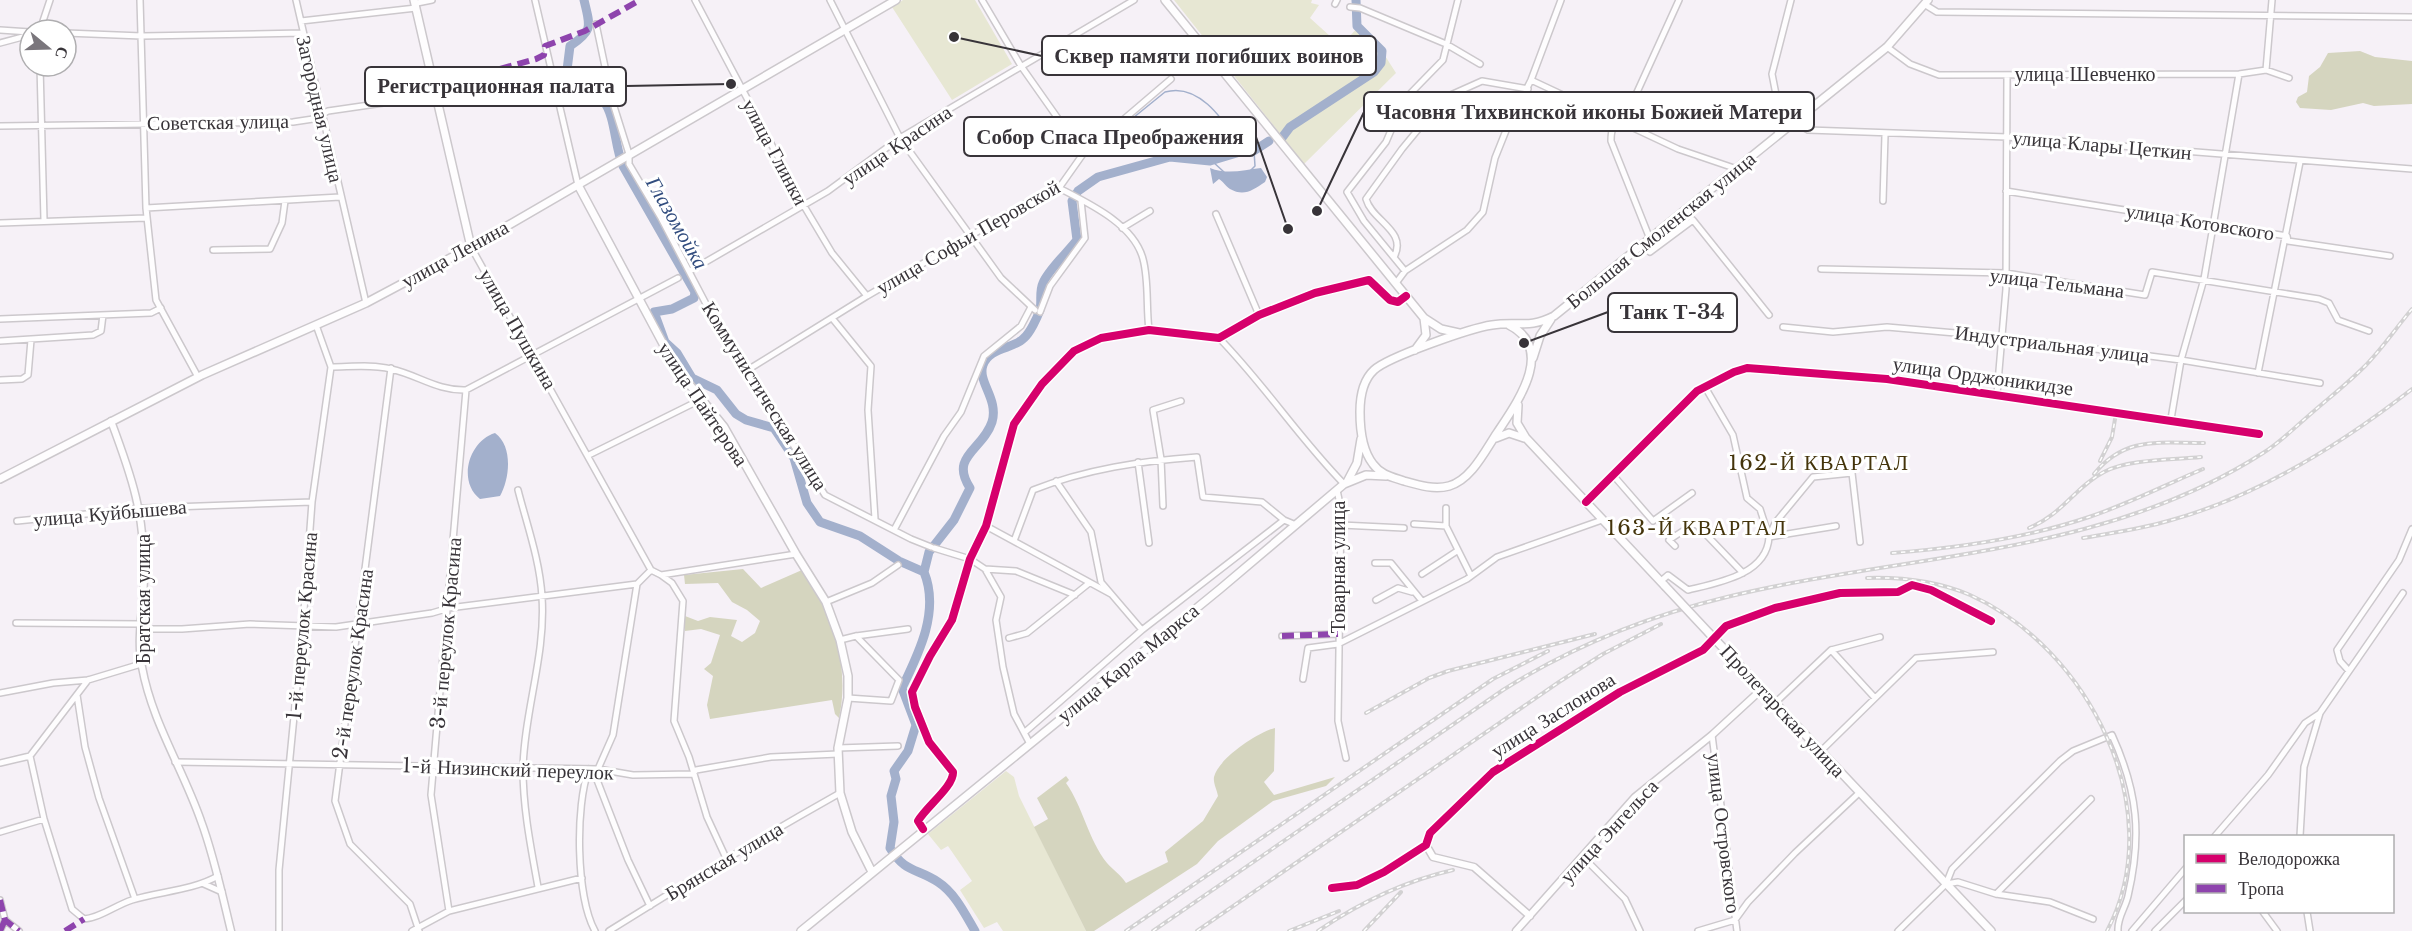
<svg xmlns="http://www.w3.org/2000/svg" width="2412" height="931" font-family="'Libre Baskerville',serif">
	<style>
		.green { fill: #e7e7d3 }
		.forest { fill: #d5d5bf }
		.water { fill: #a3b0cc }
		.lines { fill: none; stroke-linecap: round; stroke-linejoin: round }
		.stream { stroke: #a3b0cc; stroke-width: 1.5 }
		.river { stroke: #a3b0cc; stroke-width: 9 }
		.minor-casing { stroke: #ccc8cc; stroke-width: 8 }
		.tertiary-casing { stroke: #ccc8cc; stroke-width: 9 }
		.secondary-casing { stroke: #ccc8cc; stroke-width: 10 }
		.minor { stroke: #fefdfe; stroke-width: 5 }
		.tertiary { stroke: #fefdfe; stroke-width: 6 }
		.secondary { stroke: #fefdfe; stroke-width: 7 }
		.rail-casing { stroke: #d2d1d2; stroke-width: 4 }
		.rail { stroke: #fff; stroke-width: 1.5; stroke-dasharray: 4.5; stroke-linecap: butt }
		.secondary-bridge-casing { stroke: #ccc8cc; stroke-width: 10; stroke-linecap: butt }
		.secondary-bridge { stroke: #fefdfe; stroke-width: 7 }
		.quiet { stroke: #8e44ad; stroke-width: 6; stroke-dasharray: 12 6; stroke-linecap: butt }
		.cycleway-casing { stroke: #fff; stroke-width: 11 }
		.cycleway { stroke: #d6006c; stroke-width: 8 }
		.labels { text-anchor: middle; stroke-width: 6; stroke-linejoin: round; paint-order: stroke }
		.street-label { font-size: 20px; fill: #383439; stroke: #fff }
		.water-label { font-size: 21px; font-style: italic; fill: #314c7e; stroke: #fff }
		.neighbourhood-label { font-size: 21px; letter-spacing: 1.5px; fill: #44340b; stroke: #fff }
		.leader { fill: none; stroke: #383439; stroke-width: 2 }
		.callout-dot { fill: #383439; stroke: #fff; stroke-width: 2 }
		.callout { fill: #fff; stroke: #383439; stroke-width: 2 }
		.callout-label { font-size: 21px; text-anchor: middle; font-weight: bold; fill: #383439 }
	</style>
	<rect width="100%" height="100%" fill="#f6f1f7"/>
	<!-- green -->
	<path class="green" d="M903 0H975L1012 64 952 100 892 7Z
		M1174 0H1312L1311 3 1319 5 1310 18 1341 46 1358 27 1382 51 1396 73 1304 164Z
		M1006 771 1014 777 1019 796 1086 931H1003L997 922 984 928 960 890 972 881 948 846 941 850 928 834Z"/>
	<!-- forest -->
	<path class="forest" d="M2360 51 2375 57 2412 61V104L2374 106 2363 103 2331 110 2300 108 2296 102 2298 97 2307 92 2309 76 2320 67 2328 53Z
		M743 569 761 588 802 570C834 608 850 669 839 718L835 714 832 700 710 719 707 705 713 676 704 669 711 663 720 635 701 629 685 631V616L698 621 710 617 737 620 731 636 742 642 755 633 760 621 747 610 732 602 718 583 685 584 684 575Z
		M1275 728 1274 771 1264 782 1274 795 1335 777 1326 786 1273 801 1218 841 1197 864 1094 931H1086L1034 827 1048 819 1037 798 1066 776 1069 780 1066 783C1083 807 1088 839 1107 863 1113 870 1120 874 1126 883L1168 862 1165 852 1203 821 1218 796C1217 790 1213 783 1214 777 1218 759 1258 732 1275 728Z"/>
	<!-- water -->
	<path class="water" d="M1210 168C1227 175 1244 170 1261 168L1267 177 1265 182C1253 190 1244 197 1230 189 1225 186 1224 182 1219 179L1213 184Z
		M495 433C513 446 510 478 500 496L480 499C457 481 469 441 495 433Z"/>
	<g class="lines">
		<!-- stream -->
		<path class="stream" d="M1096 148 1165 92C1202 81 1228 128 1246 153
			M1212 161 1224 172
			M1249 172 1255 166 1254 151"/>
		<!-- river -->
		<path class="river" d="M584 0C590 26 594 30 570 46L567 70 581 100H603C616 117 614 145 623 166L695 292 694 298 672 309 654 312 665 342 677 353 692 378 717 390 736 414 746 420 774 428 794 458 807 503 820 522 860 536 899 561 924 572
			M1281 139 1290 127 1374 72 1381 63 1382 51 1357 26 1356 0
			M924 572 929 552 954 520 970 488C949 456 983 450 992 422 999 399 977 382 983 365 989 347 1014 349 1024 338 1030 333 1037 318 1040 310 1042 302 1039 291 1043 283 1048 270 1068 252 1077 240L1072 201 1078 191 1098 177 1170 157 1210 161 1240 152H1252L1269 141
			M924 572C940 611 919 653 902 688L916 725 908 751 894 771 896 779 891 796 894 822 890 848C905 873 917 868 938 882 955 893 965 914 975 931"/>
		<!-- minor casing -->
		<g class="minor-casing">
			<path id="minor" d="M140 0 146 208 156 300 198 377
				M296 0 366 303
				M535 0 578 185
				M695 0 804 206 832 253 867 296
				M830 0 900 138 1001 278 1035 310
				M982 0 1021 66 1083 154
				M1335 4 1337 0
				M1924 4 1937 12 2412 17
				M1350 7 1360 8 1446 44 1480 64
				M301 21 416 8 417 3 432 0
				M596 24 612 100 629 154V164L661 218 716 323 825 495 911 539 931 547
				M0 30 30 32
				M40 30 50 0
				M66 33 142 36 303 33
				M0 43 30 35
				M1887 47 1910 64 1939 75 2239 74 2266 70 2289 78
				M40 66 44 220
				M2266 70 2272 0
				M1531 80 1678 149 1737 169
				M1597 112 1611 130
				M1794 122 1808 130 2007 137 2412 169
				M0 126 293 122 313 119 328 111 397 101 433 92
				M1778 134 1776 123 1780 115 1772 74 1791 0
				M1059 188C1088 203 1134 224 1143 259 1149 281 1146 307 1149 330
				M2006 191 2287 236 2288 241 2390 256
				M1883 201 1885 135
				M146 208 340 197
				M1216 214 1259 315
				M0 223 146 218
				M1122 228 1150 211
				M1650 239 1611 141C1611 130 1612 126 1623 123L1679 0
				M1643 244 1650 252 1693 220 1769 315
				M471 247 651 570
				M213 250 270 249 282 223 285 201
				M1394 257C1408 231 1372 221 1366 199L1402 149 1444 98 1482 81 1528 89
				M1821 269 2006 273 2145 295 2152 272 2319 299 2329 303 2338 320 2369 331
				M690 271 828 191 900 138 1134 0
				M1405 271 1364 221 1347 192 1386 142 1404 100 1443 60 1458 0
				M1396 283 1405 271 1467 230 1483 212 1495 158 1509 123 1531 80 1561 0
				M1040 312 1050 286 1085 238 1081 201
				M832 318 871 366 868 410 875 519
				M0 319 151 313 161 308
				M1783 327 1833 332 1887 327 2001 337 2181 360 2320 383
				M1219 338C1264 384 1299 438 1344 484
				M0 341 93 335 101 331 103 315
				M331 367C350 367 372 364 391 369 418 375 437 391 466 390L678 278
				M391 368 335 801 350 844 410 904 419 931
				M746 371 867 296 1037 197 1059 188 1083 154 1171 79
				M2258 373 2300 162
				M0 380 22 379 28 375 31 340
				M1705 387 1733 435 1747 498 1760 509 1769 537
				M1997 394 2006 289 2007 75
				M2171 419 2181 360 2204 279 2239 74
				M589 455 700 400
				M1138 462 1149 543
				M1613 475 1653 521 1692 493
				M1056 481 1091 532 1101 582 1142 630
				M518 490C527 525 540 561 542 597 546 655 524 712 523 769 523 809 531 848 538 887
				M1337 490 1341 509 1338 721 1346 758
				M1586 502 1697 391 1734 372 1747 368 1887 379 2259 434
				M1163 506 1161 459 1153 410 1181 401
				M17 521 145 508 312 502
				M1414 524 1446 526 1471 576
				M1341 525 1404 528
				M986 526 1111 594
				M1446 526V508
				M894 530 944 436 961 412 984 356 1021 326 1031 307
				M1769 537 1775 523 1813 477 1852 473 1860 542
				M1014 541 1033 490C1086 469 1141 461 1197 457L1203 497 1262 502 1284 520 1296 525
				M1675 546 1669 540 1695 523 1743 573
				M934 548 970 559 985 569 1001 597 996 620 1003 667 1014 714 1029 742
				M1375 563H1391L1422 601
				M985 569 1016 571 1075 595
				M1422 574 1457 551
				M661 575 672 583 683 601 674 721 689 757 707 817 726 858
				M1661 581 1668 575 1688 590C1717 583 1767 575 1769 537L1836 526
				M637 584 613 735 598 769 597 780 628 860 650 906
				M637 584 651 570 661 575 796 554
				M1376 600 1398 588 1412 592
				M826 602 872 583 898 565
				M16 623 141 624
				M141 629H182L250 624 336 627 432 613 449 608 637 584
				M1282 636 1338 634
				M1009 638 1027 633 1088 584
				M1715 639 1726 626 1775 608 1840 593 1898 592 1912 585 1931 590 1991 621
				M840 640 856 636 908 629
				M1831 650 1875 698
				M2349 671 2340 661 2337 650 2399 560 2412 529
				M1303 679 1308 648 1338 644 1467 579 1497 557 1602 520
				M88 680 30 756 44 819 72 909 84 919C100 918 116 905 132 900 161 891 191 891 218 876
				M0 693 53 683 88 680 141 664
				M77 695 85 747 99 798 135 899
				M848 698 891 701 899 680 856 636
				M1775 703 1831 650 1880 637
				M1025 732 1142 630 1284 520
				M1712 735 1737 931
				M838 748 898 746
				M1820 752 1916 658 1993 652
				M175 762 598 769 633 775 693 774 696 770 771 757 838 754
				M0 763 30 756
				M589 769C575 805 576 897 595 931
				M923 829 918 821C926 807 954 786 953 772L929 742 915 707 912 692 930 656 952 620 970 559 986 526 1014 424 1042 384 1074 351 1101 338 1149 330 1219 338 1259 315 1315 293 1369 280 1390 300 1398 302 1406 296
				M0 832 44 819
				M2215 836 2268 775 2305 723 2320 713
				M2300 836 2304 767 2320 713 2403 593
				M1583 857 1625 899 1640 931
				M204 884 222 892
				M1946 884 1958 882 1996 894 2050 902 2093 919
				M1996 894 2091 799
				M0 900 5 920 19 931
				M449 911 431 795 466 390
				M2263 912 2277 931
				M2307 912 2310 931
				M0 931 5 920
				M279 931V870L303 624 312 502 331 367 316 325
				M412 931 449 911 582 878
				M609 931C685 883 762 837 840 793
				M1698 931 1735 920 1748 902 1795 853 1860 792
				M1898 931 1946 884 1952 869 2060 761 2073 751 2112 735C2138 792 2142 836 2128 896 2125 909 2117 918 2118 931
				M2132 931 2186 868
				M2155 931 2186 900"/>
		</g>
		<!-- tertiary casing -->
		<g class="tertiary-casing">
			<path id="tertiary" d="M111 421C132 477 145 515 144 576 144 605 136 638 142 667 152 722 183 769 201 821 214 856 222 894 231 931
				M1426 845 1433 857 1474 867 1530 916
				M1332 888 1357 885 1384 872 1426 845 1430 833 1493 772 1620 692 1703 650 1715 639
				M1516 931 1635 797 1712 735 1762 689"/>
		</g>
		<!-- secondary casing -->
		<g class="secondary-casing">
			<path id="secondary" d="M414 0 471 247
				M1165 0 1424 318 1441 329 1459 333
				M578 185 676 368 724 427 796 554 826 602 840 640 848 676V698L838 748 840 793 852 832 872 872
				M1509 325C1557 349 1516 404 1497 433 1485 451 1471 480 1449 486 1434 490 1418 485 1404 481 1392 477 1381 475 1373 464 1362 450 1360 429 1360 412 1360 397 1362 381 1374 370 1388 357 1471 328 1492 325 1517 321 1529 329 1554 316L1887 47 1928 0
				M1415 350 1426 335 1424 318
				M1533 358 1540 336 1551 319
				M1518 405 1517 423 1526 438 1665 586
				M1496 438 1509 433 1524 438
				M0 479 202 375 366 303 471 247 896 0
				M1347 482 1357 463 1361 439
				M1709 633 1991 931
				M801 931 1220 589 1344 484 1366 475 1386 476"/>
		</g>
		<!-- minor -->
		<use href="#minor" class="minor"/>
		<!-- tertiary -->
		<use href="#tertiary" class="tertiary"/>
		<!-- secondary -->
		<use href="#secondary" class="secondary"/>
		<!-- rail casing -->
		<g class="rail-casing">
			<path id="rail" d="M2100 461 2112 437 2115 419
				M2094 474C2125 436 2159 443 2204 443
				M2029 528C2063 514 2075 487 2104 472 2128 459 2173 460 2201 457
				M2083 538C2111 533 2141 529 2168 521 2257 497 2340 445 2412 389
				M1892 553C1958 548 2027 538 2089 517 2128 504 2165 485 2203 469
				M1867 578C1902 577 1937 581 1970 595 2088 648 2171 809 2107 931
				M1366 713 1429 678 1448 671 1595 634
				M1126 931 1493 679 1548 651
				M1153 931 1503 690C1571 647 1648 616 1727 597 1908 553 2101 557 2263 453 2279 443 2292 430 2306 418 2325 401 2346 385 2364 367 2381 350 2396 328 2412 309
				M1197 931 1559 682 1603 654 1661 624
				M1289 931 1339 911
				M1318 931C1359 903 1405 881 1453 870
				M1364 931 1401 892"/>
		</g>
		<!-- rail -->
		<use href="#rail" class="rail"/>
		<!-- secondary-bridge casing -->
		<g class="secondary-bridge-casing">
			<path id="secondary-bridge" d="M1665 586 1709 633"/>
		</g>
		<!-- secondary-bridge -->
		<use href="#secondary-bridge" class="secondary-bridge"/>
		<!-- quiet -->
		<path class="quiet" d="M433 92 439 86 536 59 544 55 545 46 585 31 640 0
			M1282 636 1338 634
			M0 900 5 920 19 931
			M0 931 5 920
			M65 931 84 919"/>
		<!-- cycleway casing -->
		<g class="cycleway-casing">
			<path id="cycleway" d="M1586 502 1697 391 1734 372 1747 368 1887 379 2259 434
				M923 829 918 821C926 807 954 786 953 772L929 742 915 707 912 692 930 656 952 620 970 559 986 526 1014 424 1042 384 1074 351 1101 338 1149 330 1219 338 1259 315 1315 293 1369 280 1390 300 1398 302 1406 296
				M1332 888 1357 885 1384 872 1426 845 1430 833 1493 772 1620 692 1703 650 1726 626 1775 608 1840 593 1898 592 1912 585 1931 590 1991 621"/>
		</g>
		<!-- cycleway -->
		<use href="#cycleway" class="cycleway"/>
	</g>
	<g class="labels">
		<!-- street labels -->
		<g class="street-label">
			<text x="2085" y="81">улица Шевченко</text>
			<text transform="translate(320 109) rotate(77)" y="7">Загородная улица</text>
			<text transform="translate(218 122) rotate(-1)" y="7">Советская улица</text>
			<text transform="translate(897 145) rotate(-34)" y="7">улица Красина</text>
			<text transform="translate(2102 145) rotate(5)" y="7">улица Клары Цеткин</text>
			<text transform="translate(775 152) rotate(62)" y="7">улица Глинки</text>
			<text transform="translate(2200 222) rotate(9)" y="7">улица Котовского</text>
			<text transform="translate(1661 230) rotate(-39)" y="7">Большая Смоленская улица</text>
			<text transform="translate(968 237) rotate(-30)" y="7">улица Софьи Перовской</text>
			<text transform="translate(455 254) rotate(-29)" y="7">улица Ленина</text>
			<text transform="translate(2057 283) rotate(7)" y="7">улица Тельмана</text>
			<text transform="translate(518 329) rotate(60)" y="7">улица Пушкина</text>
			<text transform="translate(2052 344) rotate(7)" y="7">Индустриальная улица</text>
			<text transform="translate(1983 376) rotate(8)" y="7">улица Орджоникидзе</text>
			<text transform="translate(765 396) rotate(58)" y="7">Коммунистическая улица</text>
			<text transform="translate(703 404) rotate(56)" y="7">улица Пайтерова</text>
			<text transform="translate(110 513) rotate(-5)" y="7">улица Куйбышева</text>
			<text transform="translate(1338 567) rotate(-90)" y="7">Товарная улица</text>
			<text transform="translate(143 599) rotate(-90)" y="7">Братская улица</text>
			<text transform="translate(302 626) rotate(-85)" y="7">1-й переулок Красина</text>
			<text transform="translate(446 633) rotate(-85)" y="7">3-й переулок Красина</text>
			<text transform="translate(1128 663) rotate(-39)" y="7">улица Карла Маркса</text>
			<text transform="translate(353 664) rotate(-82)" y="7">2-й переулок Красина</text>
			<text transform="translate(1783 711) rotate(47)" y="7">Пролетарская улица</text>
			<text transform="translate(1553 715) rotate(-32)" y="7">улица Заслонова</text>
			<text transform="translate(508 769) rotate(2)" y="7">1-й Низинский переулок</text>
			<text transform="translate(1609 831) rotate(-47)" y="7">улица Энгельса</text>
			<text transform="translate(1724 833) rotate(83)" y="7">улица Островского</text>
			<text transform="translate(724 861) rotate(-31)" y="7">Брянская улица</text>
		</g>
		<!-- water labels -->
		<g class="water-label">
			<text transform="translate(677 223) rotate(60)" y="7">Глазомойка</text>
		</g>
		<!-- neighbourhood labels -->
		<g class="neighbourhood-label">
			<text x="1819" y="470">162-Й КВАРТАЛ</text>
			<text x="1697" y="535">163-Й КВАРТАЛ</text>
		</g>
	</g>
	<!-- callouts -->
	<path class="leader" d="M954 37L1042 56M731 84L626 86M1317 211L1364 112M1288 229L1256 137M1524 343L1608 312"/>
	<g class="callout-dot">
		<circle cx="954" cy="37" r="6"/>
		<circle cx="731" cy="84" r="6"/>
		<circle cx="1317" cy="211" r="6"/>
		<circle cx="1288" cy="229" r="6"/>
		<circle cx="1524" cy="343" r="6"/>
	</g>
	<g class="callout">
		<rect x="1042" y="36" width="334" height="39" rx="6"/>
		<rect x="365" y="67" width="261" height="39" rx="6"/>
		<rect x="1364" y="92" width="450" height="39" rx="6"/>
		<rect x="964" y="117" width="292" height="39" rx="6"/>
		<rect x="1608" y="293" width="129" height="39" rx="6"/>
	</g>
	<g class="callout-label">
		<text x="1209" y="63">Сквер памяти погибших воинов</text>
		<text x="496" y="93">Регистрационная палата</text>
		<text x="1589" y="119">Часовня Тихвинской иконы Божией Матери</text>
		<text x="1110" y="144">Собор Спаса Преображения</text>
		<text x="1672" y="319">Танк Т-34</text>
	</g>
	<!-- legend -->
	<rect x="2184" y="835" width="210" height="78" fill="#ffffff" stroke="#afaeb0" stroke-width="1.5"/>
	<rect x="2196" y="854" width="30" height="9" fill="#d6006c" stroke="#afaeb0" stroke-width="1.5"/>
	<text x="2238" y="865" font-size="18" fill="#383439">Велодорожка</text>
	<rect x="2196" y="884" width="30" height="9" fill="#8e44ad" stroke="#afaeb0" stroke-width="1.5"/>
	<text x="2238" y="895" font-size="18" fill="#383439">Тропа</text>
	<!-- north arrow -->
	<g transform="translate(48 48) rotate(109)"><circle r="28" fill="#ffffff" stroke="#afaeb0" stroke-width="1.5"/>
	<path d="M0-4.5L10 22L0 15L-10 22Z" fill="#7a767c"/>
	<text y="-9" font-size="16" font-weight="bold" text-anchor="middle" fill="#383439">С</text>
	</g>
</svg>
